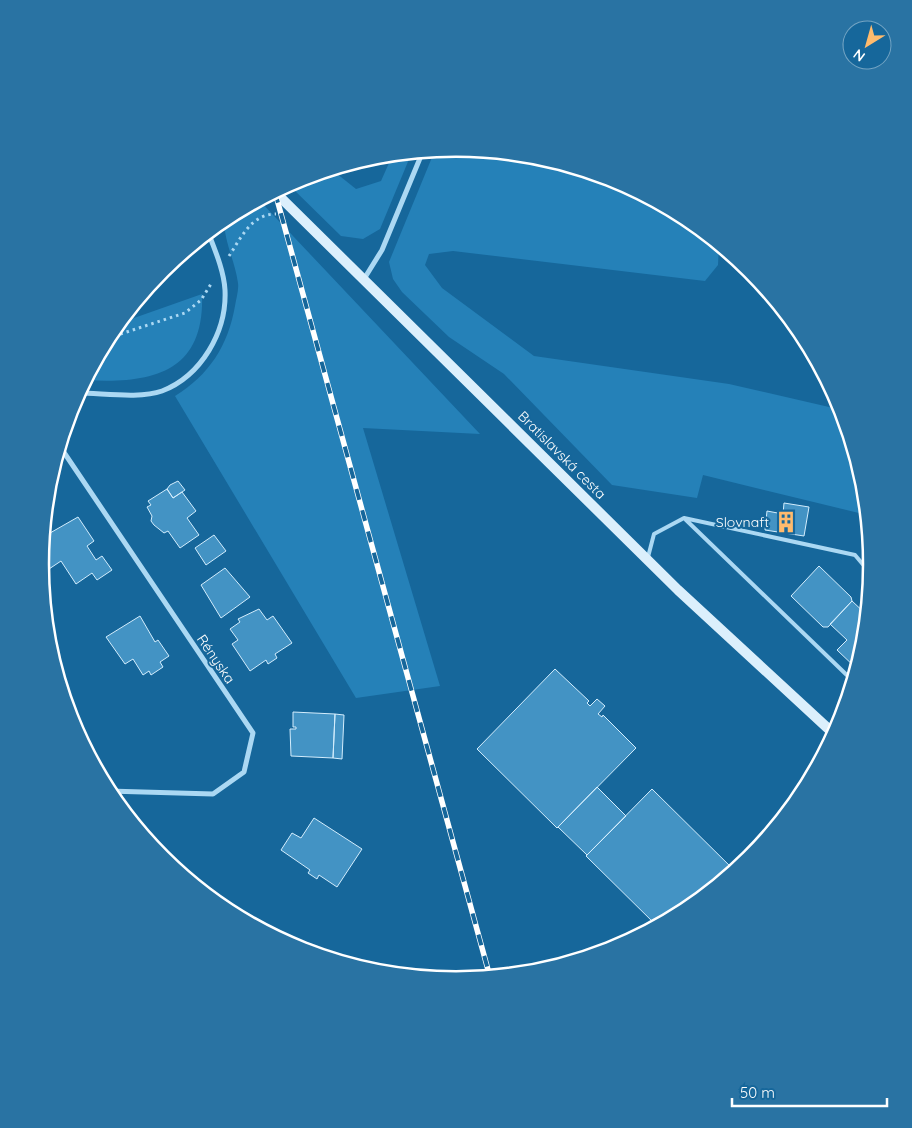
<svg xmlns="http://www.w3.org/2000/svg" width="912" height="1128" font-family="Quicksand,sans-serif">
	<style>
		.green { fill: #2581b8 }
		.building { fill: #4393c4; stroke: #d3edfd }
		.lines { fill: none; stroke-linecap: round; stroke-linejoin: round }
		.path { stroke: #abd8f3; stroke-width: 3; stroke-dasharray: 2.5 4; stroke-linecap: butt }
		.lane { stroke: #abd8f3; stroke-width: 4 }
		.street { stroke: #abd8f3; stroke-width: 5 }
		.secondary { stroke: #dbeffc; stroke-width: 10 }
		.rail-casing { stroke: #fff; stroke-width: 5.5 }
		.rail { stroke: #16679b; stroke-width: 4; stroke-dasharray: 11; stroke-linecap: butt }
		.labels { text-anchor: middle; stroke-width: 4; stroke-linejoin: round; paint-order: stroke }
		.street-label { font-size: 14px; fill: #fff; stroke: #16679b }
		.poi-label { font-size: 14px; fill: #fff; stroke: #16679b; text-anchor: end }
		.rim { fill: none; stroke: #fff; stroke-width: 2.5 }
	</style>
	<rect width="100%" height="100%" fill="#16679b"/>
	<!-- green -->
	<path class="green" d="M456 148 537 156 615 180 687 218 719 244 718 265 705 281 453 251 429 254 425 265 442 288 534 356 729 384 842 410 864 483 867 515 703 475 697 498 612 485 504 374 449 337 402 292 393 279 389 262 435 150Z
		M412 152 380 229 363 239 341 236 288 184 331 169 356 189 381 181 393 154Z
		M259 200 480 434 363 428 440 686 356 698 175 396C209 375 228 346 235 306 236 299 239 290 238 283 235 261 224 242 224 219Z
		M202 294C205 373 152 384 85 380L110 333 117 324Z"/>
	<!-- building -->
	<path class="building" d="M178 481 185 490 173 498 167 489 170 485Z
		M167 489 173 498 182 492 196 511 187 518 199 535 180 548 168 531 164 533 154 525 151 521 152 516 147 507 151 505 148 501Z
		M784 503 809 507 804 536 765 530 767 511 783 514Z
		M78 517 94 541 87 546 96 560 102 556 112 570 97 580 92 573 76 584 61 561 49 569 41 557 43 537Z
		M214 535 226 551 206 565 195 548Z
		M819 566 851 597 852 601 828 627H823L791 596Z
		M225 568 250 597 221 618 201 585Z
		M852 601 867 615 864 645 857 669 837 650 847 640 830 624Z
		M259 609 267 620 273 616 292 643 275 654 277 658 268 664 266 660 250 671 232 644 238 640 230 629 240 622 238 619Z
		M140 616 155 642 158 640 169 656 160 662 163 667 151 675 149 671 143 675 133 659 125 664 106 637Z
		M555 669 589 701 587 703 590 706 597 699 605 706 598 714 602 717 603 715 636 748 557 828 477 749Z
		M293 712 335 714 333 758 291 756 290 729H296V727H293Z
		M335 714 344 715 342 759 333 758Z
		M597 787 626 816 587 855 558 827Z
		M652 789 735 871 687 910 657 926 586 856Z
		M314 818 362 849 337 887 319 875 317 879 308 873 310 870 281 850 292 833 301 838Z"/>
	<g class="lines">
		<!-- path -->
		<path class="path" d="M229 256C241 238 251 214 276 214
			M108 338 185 313 201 300 211 284"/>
		<!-- lane -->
		<path class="lane" d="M686 520 853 681
			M648 557 654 534 684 518 855 555 871 574
			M830 727 840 723"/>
		<!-- street -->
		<path class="street" d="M364 279 382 250 423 151
			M78 393C102 393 140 399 162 391 201 376 227 332 225 290 224 271 215 250 208 232
			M59 445 253 733 244 772 213 794 108 791"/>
		<!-- secondary -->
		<path class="secondary" d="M275 192 678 590 834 734"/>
		<!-- rail casing -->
		<g class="rail-casing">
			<path id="rail" d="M275 192 490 977"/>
		</g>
		<!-- rail -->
		<use href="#rail" class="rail"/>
	</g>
	<!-- icons -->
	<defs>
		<g id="building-bare" transform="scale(1.725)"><path d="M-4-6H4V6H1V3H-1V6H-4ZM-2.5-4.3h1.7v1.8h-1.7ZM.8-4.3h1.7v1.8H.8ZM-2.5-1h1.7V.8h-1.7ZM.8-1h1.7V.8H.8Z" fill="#ffbb6d" stroke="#16679b" stroke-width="2.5" paint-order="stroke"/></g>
	</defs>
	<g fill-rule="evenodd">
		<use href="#building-bare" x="786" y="522"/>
	</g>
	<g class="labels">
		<!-- street labels -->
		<g class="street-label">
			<text transform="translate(562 455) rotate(45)" y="5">Bratislavská cesta</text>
			<text transform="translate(216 659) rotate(56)" y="5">Rényska</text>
		</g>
		<!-- poi labels -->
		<g class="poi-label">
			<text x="769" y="527">Slovnaft</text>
		</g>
	</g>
	<!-- crop -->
	<path d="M0 0H912V1128H0ZM49 564a407 407 0 1 1 814 0a407 407 0 1 1-814 0Z" fill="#2973a3" fill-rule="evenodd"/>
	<path class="rim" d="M49 564a407 407 0 1 1 814 0a407 407 0 1 1-814 0Z"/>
	<!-- north arrow -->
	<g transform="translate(867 45) rotate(217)"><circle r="24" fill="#16679b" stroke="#73a4c3"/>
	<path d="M0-4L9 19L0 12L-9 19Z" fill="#ffbb6d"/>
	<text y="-8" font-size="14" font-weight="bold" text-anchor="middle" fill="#ffffff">N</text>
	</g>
	<!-- scale -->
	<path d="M732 1098v8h155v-8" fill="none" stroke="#ffffff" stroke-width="2.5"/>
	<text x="740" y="1098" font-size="15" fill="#ffffff" stroke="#16679b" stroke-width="4" paint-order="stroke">50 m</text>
</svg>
